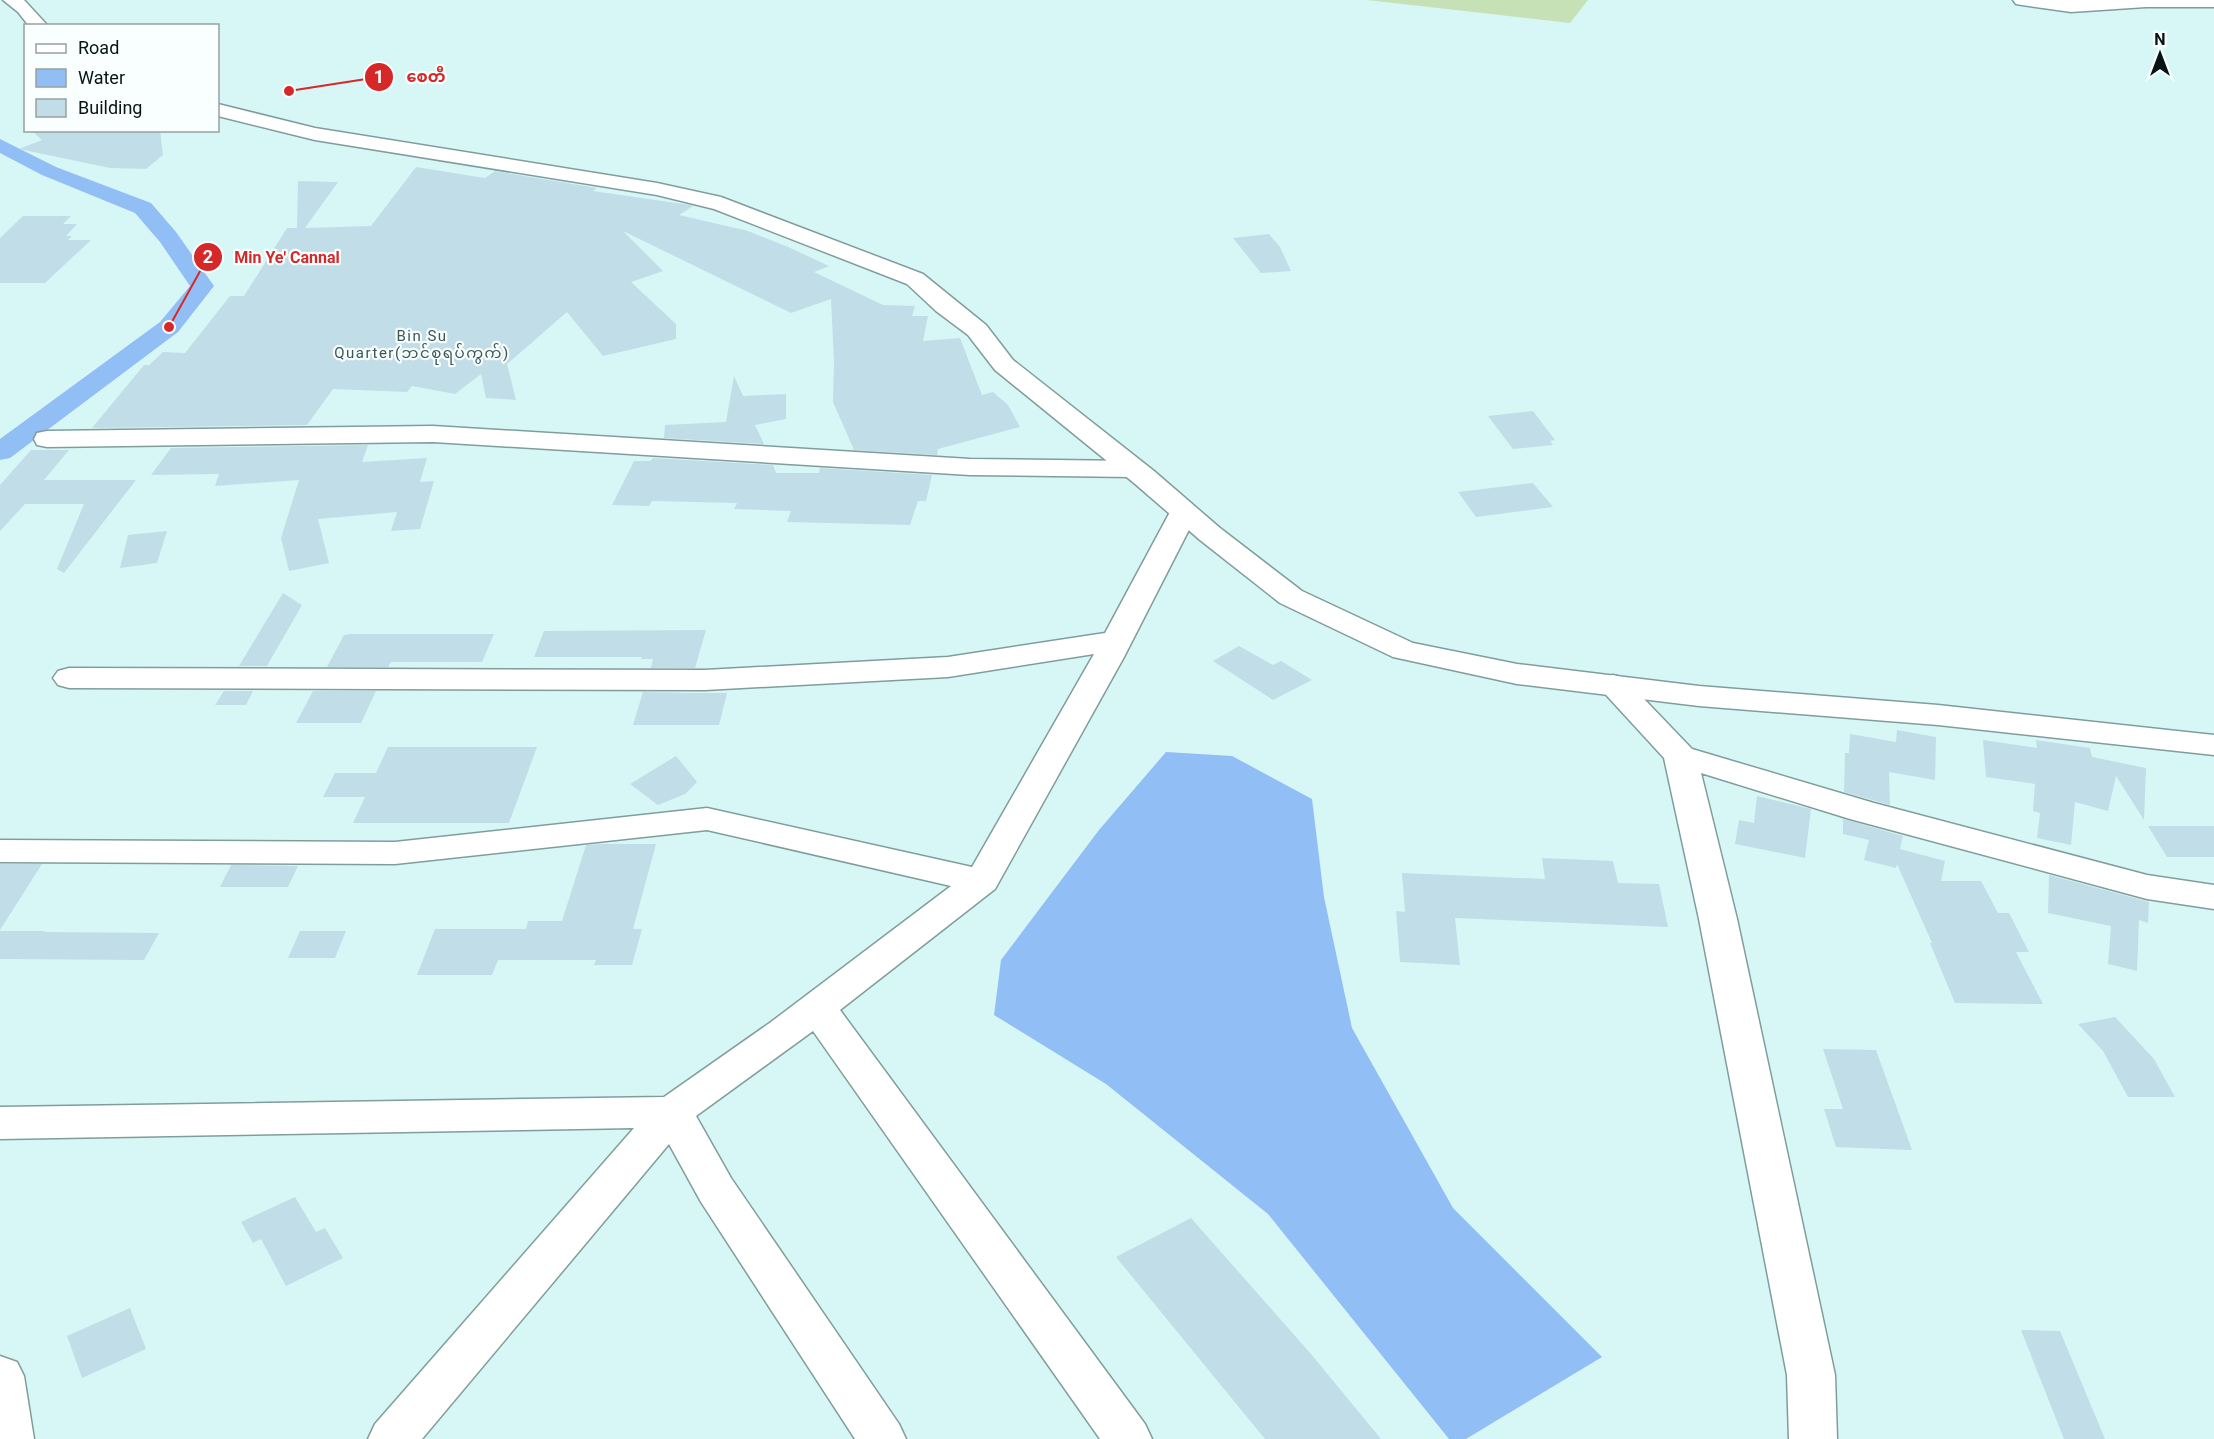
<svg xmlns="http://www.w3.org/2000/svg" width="2214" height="1439" font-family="Roboto,'Noto Sans Myanmar',sans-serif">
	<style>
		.green { fill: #c7e1b7 }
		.water { fill: #92bef6 }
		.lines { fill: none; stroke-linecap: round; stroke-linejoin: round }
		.canal { fill: #92bef6; fill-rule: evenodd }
		.building { fill: #c1dde8 }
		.minor-casing { stroke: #809d9c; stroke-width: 3 }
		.major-casing { stroke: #809d9c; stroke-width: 3 }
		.minor { fill: #fff; fill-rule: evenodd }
		.major { fill: #fff; fill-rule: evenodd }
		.labels { text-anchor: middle; stroke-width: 4.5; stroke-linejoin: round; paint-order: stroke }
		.far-quarter-label { font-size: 15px; letter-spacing: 1.5px; fill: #3a5655; stroke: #f8fffe }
		.leader { fill: none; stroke: #d62828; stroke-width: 2 }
		.callout-dot { fill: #d62828; stroke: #f8fffe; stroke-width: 2 }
		.mark-label { font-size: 18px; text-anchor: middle; font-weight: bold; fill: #fff }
		.callout-label { font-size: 16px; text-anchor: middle; font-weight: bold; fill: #d62828; stroke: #f8fffe; stroke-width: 4.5; stroke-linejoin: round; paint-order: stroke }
	</style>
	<rect width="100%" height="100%" fill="#d7f7f6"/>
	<!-- green -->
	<path class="green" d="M1367 0H1588L1570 23Z"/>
	<!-- water -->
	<path class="water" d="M1166 752 1232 756 1312 799 1324 897 1352 1028 1453 1208 1602 1357 1466 1439H1449L1268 1214 1106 1084 994 1015 1001 960 1099 830Z"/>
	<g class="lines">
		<!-- canal -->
		<path class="canal" d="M0 139 56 167 151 203 176 232 214 286 178 332 10 458 0 460V439L160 322 190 286 160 242 135 213 42 175 0 153Z"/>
	</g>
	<!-- building -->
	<path class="building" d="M31 130H160L163 155 146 169 110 168 19 149 42 140Z
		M416 167 485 178 495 171 597 188 593 191 690 205 693 206 679 215 748 231 788 247 829 266 814 272 883 305 915 306 912 316H928L923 341 960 338 982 395 993 392 1008 405 1020 427 938 449 937 455 854 450 833 402 834 362 831 299 791 313 623 231 663 271 631 282 676 324V339L603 356 567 312 507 364 516 400 486 398 481 374 455 394 412 386 407 392 333 389 307 425 92 428 144 365H149L163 352 185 353 230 296H244L287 228H297L298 181 338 182 305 228 371 226Z
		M23 216H71L63 224H77L66 236H72L68 240H91L45 283H0V238Z
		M1269 234 1280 247 1291 271 1261 273 1233 238Z
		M734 376 743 396 786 394V419L755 425 764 444 664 438 665 425 726 422Z
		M1533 411 1555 440 1550 441 1553 445 1513 449 1488 416Z
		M368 445 362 462 427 458 420 482 434 481 420 529 391 531 397 512 318 519 329 563 289 571 281 538 299 480 215 486 219 474 151 475 171 448Z
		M31 450H69L44 480H136L64 573 57 569 84 504H25L0 531V485Z
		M653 458 773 465 776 473H819L820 468 932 475 926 501H918L910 525 787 522 791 511 734 509 737 503 652 501 649 506 612 505 634 461H650Z
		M1533 483 1553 507 1476 517 1458 492Z
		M167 531 157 563 120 568 128 535Z
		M283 593 302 605 267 666H239Z
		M706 630 695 668H651L653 659H641L642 657H534L544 631Z
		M350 634H494L482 662H391L388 667H327L344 635Z
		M1239 646 1273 665 1281 661 1312 680 1273 700 1213 661Z
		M224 691H253L246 705H215Z
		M313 691H376L361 723H296Z
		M643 692 688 693H727L719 725H633Z
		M1897 730 1936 737 1935 780 1889 772 1890 805 1844 792 1845 753H1849L1850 734 1896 742Z
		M1983 740 2037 748 2036 740 2090 748 2092 757 2146 768 2144 820 2116 776 2108 811 2075 802 2071 845 2037 838 2040 813 2033 811 2035 784 1986 777Z
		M388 747H537L509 823H353L365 797H323L335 773H376Z
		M676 756 697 782 685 794 658 805 630 784Z
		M1757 796 1811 809 1805 858 1735 844 1739 820 1754 823Z
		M1843 819 1903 836 1900 849 1945 861 1941 881H1981L1998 913H2009L2029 952H2016L2043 1004 1955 1003 1930 943H1932L1897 864 1896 868 1864 860 1869 840 1843 834Z
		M2148 826H2214V857H2167Z
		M600 844H656L633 929H642L632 965H594L596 960H498L492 975H417L435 929H526L528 921H562L586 845Z
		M1542 858 1613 861 1618 883 1659 884 1668 927 1455 918 1460 965 1400 962 1396 911 1405 912 1402 873 1545 879Z
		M0 864H42L0 930Z
		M231 865 298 866 288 887H220Z
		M2049 875 2149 902 2148 923 2139 920 2137 971 2108 964 2111 926 2048 913Z
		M0 931H45L44 932 159 933 144 960 0 959Z
		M300 931H346L335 958H288Z
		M2115 1017 2154 1059 2175 1097H2128L2103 1051 2078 1024Z
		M1823 1049 1876 1050 1912 1150 1836 1147 1824 1109H1843Z
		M295 1197 316 1232 325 1228 343 1258 286 1286 261 1239 253 1243 241 1222Z
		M1191 1218 1311 1354 1381 1439H1265L1116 1257Z
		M130 1308 146 1349 82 1378 67 1336Z
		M2021 1330 2060 1331 2105 1439H2064Z"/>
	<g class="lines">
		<!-- minor casing -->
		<g class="minor-casing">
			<path id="minor" d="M2013 0H2214V7H2146L2071 12 2022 5 2016 4Z
				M433 426 970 459 1133 461 1143 463 1147 469 1143 475 1133 477 970 475 433 442 47 447 37 445 34 439 37 433 47 431Z
				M1184 503 1194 506 1198 512 1124 657 995 889 840 1010 1145 1424 1152 1439H1100L813 1031 696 1116 731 1178 899 1424 906 1439H855L701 1202 669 1144 422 1439H368L375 1424 634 1128 0 1139V1107L664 1097 771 1022 951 886 707 830 395 864 0 862V840L395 842 707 808 972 867 1094 654 948 677 705 690 69 688 58 685 53 678 58 671 69 668 705 670 948 657 1105 633 1170 512 1174 506Z
				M1613 675 1624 678 1692 749 1874 803 2147 875 2214 885V909L2147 899 1850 819 1701 773 1737 919 1835 1375 1837 1439H1789L1787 1375 1699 919 1664 758 1597 685 1602 678Z
				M0 1356 17 1362 24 1376 34 1439H0Z"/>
		</g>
		<!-- major casing -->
		<g class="major-casing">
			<path id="major" d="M3 0H24L48 26H29L18 12Z
				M218 104 315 128 657 183 721 197 923 274 986 325 1013 360 1154 471 1220 528 1302 591 1413 643 1517 664 1699 686 1938 705 2214 735V755L1938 725 1699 706 1517 684 1393 657 1280 603 1200 540 1134 483 995 370 968 335 936 311 907 284 714 209 657 195 315 140 218 116Z"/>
		</g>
		<!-- minor -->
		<use href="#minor" class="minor"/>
		<!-- major -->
		<use href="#major" class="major"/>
	</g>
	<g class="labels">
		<!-- far-quarter labels -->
		<g class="far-quarter-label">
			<text x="422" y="341">Bin Su<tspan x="422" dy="17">Quarter(ဘင်စုရပ်ကွက်)</tspan></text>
		</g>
	</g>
	<!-- callouts -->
	<path class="leader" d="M289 91L379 77M169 327L208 257"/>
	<g class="callout-dot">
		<circle cx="289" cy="91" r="6"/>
		<circle cx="169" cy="327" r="6"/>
		<circle cx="379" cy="77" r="15"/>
		<circle cx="208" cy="257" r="15"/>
	</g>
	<g class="mark-label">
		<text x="379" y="83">1</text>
		<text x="208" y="263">2</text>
	</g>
	<g class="callout-label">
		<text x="426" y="82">စေတီ</text>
		<text x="287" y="263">Min Ye' Cannal</text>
	</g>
	<!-- legend -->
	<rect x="24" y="24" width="195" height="108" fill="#f8fffe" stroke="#98a1a0" stroke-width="1.5"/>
	<rect x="36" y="44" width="30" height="9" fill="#ffffff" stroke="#98a1a0" stroke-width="1.5"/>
	<text x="78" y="54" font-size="18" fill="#081414">Road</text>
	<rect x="36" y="69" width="30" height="18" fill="#92bef6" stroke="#98a1a0" stroke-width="1.5"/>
	<text x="78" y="84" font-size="18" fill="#081414">Water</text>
	<rect x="36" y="99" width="30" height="18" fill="#c1dde8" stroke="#98a1a0" stroke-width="1.5"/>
	<text x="78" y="114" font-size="18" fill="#081414">Building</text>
	<!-- north arrow -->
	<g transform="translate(2160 54)" stroke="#f8fffe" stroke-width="4.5" paint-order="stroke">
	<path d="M0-4.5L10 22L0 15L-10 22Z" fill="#081414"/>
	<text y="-9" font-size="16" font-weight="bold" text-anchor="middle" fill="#081414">N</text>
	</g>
</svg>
